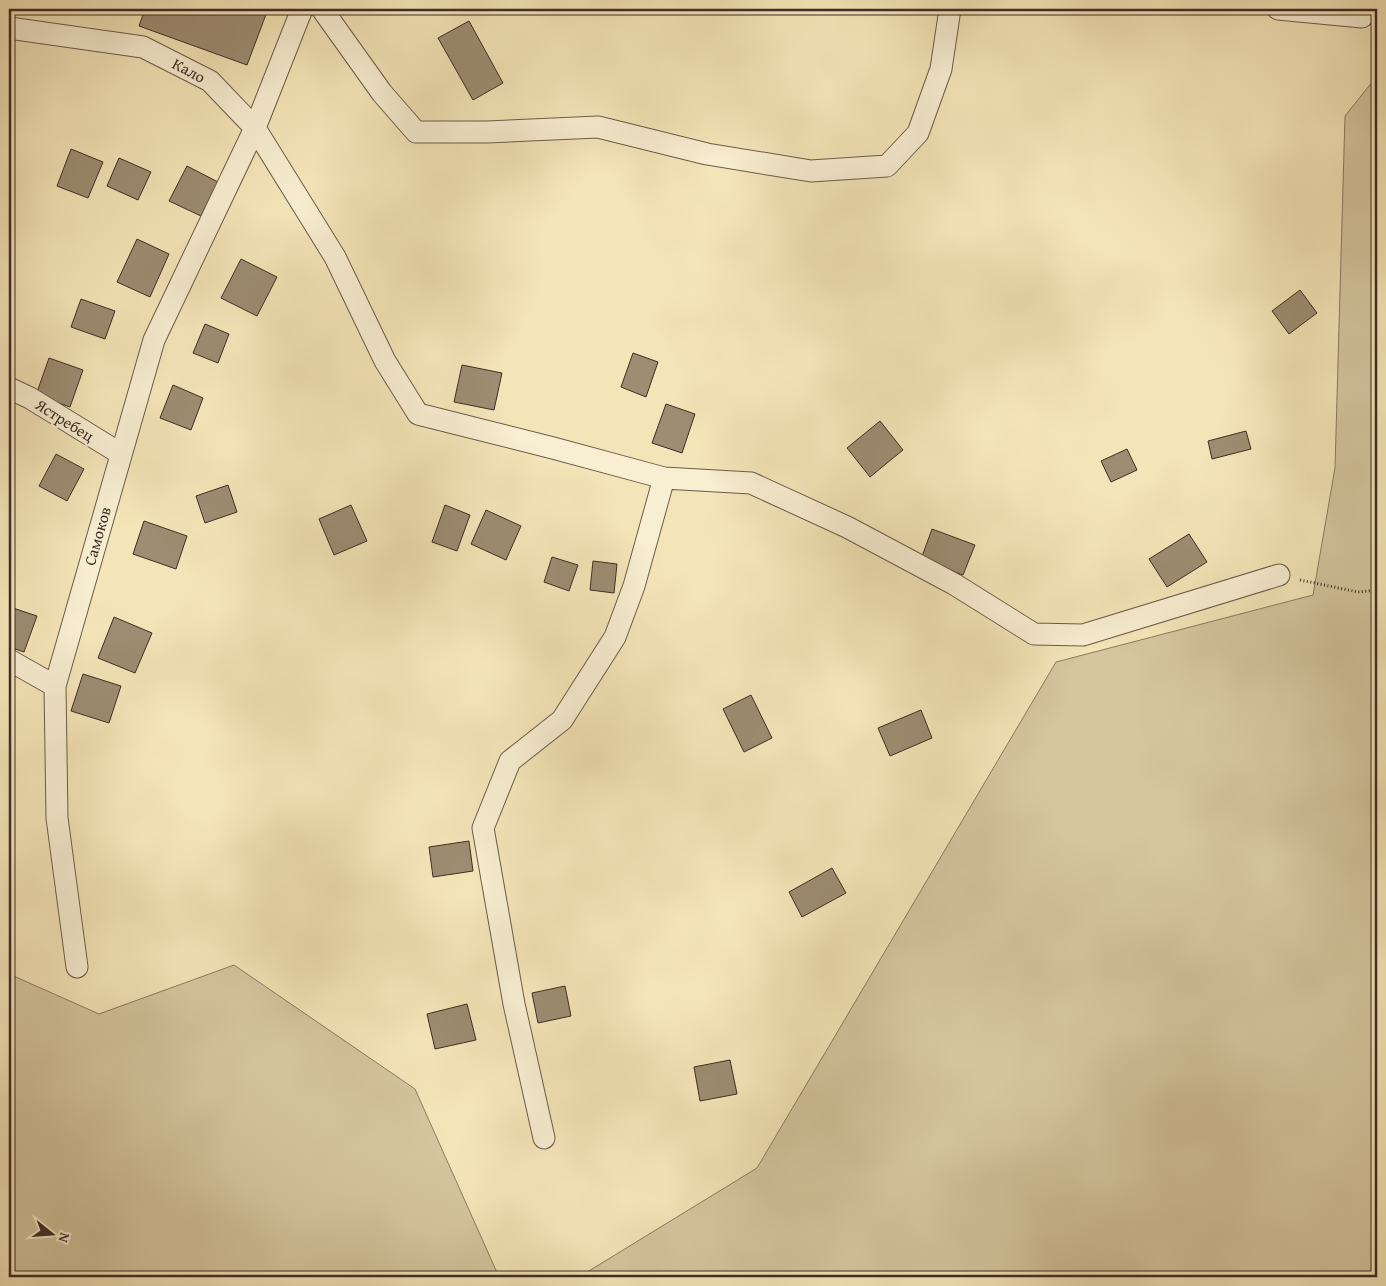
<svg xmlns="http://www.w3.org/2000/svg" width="1386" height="1286" font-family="'Gentium Book Plus',serif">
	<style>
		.green { fill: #d5c69f; stroke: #8a7a62 }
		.building { fill: #9d8d72; stroke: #3e2d26 }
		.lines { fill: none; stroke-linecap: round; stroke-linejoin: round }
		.minor-casing { stroke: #6c5b4a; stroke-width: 23 }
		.path { stroke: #3e2d26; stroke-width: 3; stroke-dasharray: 1 2.5; stroke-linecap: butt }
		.minor { stroke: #f8eed1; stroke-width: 21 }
		.labels { text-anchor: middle; stroke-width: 4; stroke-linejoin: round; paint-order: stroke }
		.street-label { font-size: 16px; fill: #3e2d26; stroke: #f8eed1 }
	</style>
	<rect width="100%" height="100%" fill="#f4e5b8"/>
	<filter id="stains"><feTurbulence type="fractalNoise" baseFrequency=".004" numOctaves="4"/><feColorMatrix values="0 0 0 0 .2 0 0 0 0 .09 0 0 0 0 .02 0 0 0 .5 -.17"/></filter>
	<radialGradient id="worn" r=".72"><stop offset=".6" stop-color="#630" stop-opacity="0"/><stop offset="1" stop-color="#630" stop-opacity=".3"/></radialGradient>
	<!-- green -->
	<path class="green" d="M1377 76V1277H579L757 1168 1056 662 1313 595 1335 468 1345 116Z
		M234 965 415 1089 499 1277H9V974L99 1014Z"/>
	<!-- building -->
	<path class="building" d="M145 9H268L247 65 139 26Z
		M469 21 503 83 473 100 438 38Z
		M71 149 103 162 88 198 57 186Z
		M119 158 151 172 138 200 107 186Z
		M187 166 218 182 201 216 169 201Z
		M137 239 169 254 150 297 117 282Z
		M241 259 277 277 257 316 221 298Z
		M1300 290 1317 313 1289 334 1272 311Z
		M81 299 115 311 105 339 71 327Z
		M205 324 229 334 218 363 193 353Z
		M633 353 658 362 646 397 621 387Z
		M49 358 83 370 70 407 36 395Z
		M462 365 502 373 494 410 454 402Z
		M173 385 203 398 191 430 160 418Z
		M666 404 695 414 682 453 652 443Z
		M880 421 903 450 870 477 847 448Z
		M1246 431 1251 449 1212 459 1208 441Z
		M1127 449 1137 470 1111 482 1101 461Z
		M56 454 84 469 67 501 39 486Z
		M228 485 237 512 205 523 196 496Z
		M351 505 367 541 334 555 319 519Z
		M445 505 470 515 457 551 432 542Z
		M486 510 521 526 506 560 471 544Z
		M144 521 187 536 176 569 133 554Z
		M932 529 975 545 963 575 921 559Z
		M1189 534 1207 562 1167 587 1149 559Z
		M552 557 578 565 569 591 544 582Z
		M593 561 617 564 614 593 590 590Z
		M10 607 37 616 24 652 9 647V610Z
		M114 617 152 633 135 673 98 658Z
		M83 674 121 686 109 723 71 711Z
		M751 695 772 738 744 752 723 709Z
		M921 710 932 738 890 756 878 728Z
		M469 841 473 871 433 877 429 847Z
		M832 868 846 893 802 917 789 892Z
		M565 986 571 1016 538 1023 532 993Z
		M467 1004 476 1040 435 1049 427 1014Z
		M730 1060 737 1094 700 1101 694 1067Z"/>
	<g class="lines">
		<!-- minor casing -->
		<g class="minor-casing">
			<path id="minor" d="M322 9 382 93 416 132H487L598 127 707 154 811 171 887 166 918 133 941 69 950 9
				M1278 9 1362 17
				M9 28 143 47 210 81 255 128 335 257 385 361 418 414 553 448 664 478 751 483 847 527 954 584 1034 634 1083 635 1279 575
				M9 388 30 398 121 454
				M9 660 55 686
				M77 967 57 818 55 686 154 340 255 128 302 9
				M544 1138 514 1004 483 828 510 761 562 720 615 637 634 586 664 478"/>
		</g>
		<!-- path -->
		<path class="path" d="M1300 580 1358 592 1377 590"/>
		<!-- minor -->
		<use href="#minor" class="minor"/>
	</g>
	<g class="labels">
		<!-- street labels -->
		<g class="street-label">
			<text transform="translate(189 70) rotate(28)" y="6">Кало</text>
			<text transform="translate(65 420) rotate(32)" y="6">Ястребец</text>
			<text transform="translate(97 536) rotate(-74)" y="6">Самоков</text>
		</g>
	</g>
	<!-- margin -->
	<rect width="1386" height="1286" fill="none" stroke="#f4e5b8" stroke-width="30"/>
	<rect x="10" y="10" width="1366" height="1266" fill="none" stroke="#3e2d26" stroke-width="2.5"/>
	<rect x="15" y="15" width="1356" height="1256" fill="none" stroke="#3e2d26"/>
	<!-- north arrow -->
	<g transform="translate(52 1234) rotate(107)" stroke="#f8eed1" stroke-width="4" paint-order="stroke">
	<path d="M0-4L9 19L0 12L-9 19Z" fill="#3e2d26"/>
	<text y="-8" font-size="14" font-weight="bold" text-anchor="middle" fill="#3e2d26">N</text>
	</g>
	<rect width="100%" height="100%" filter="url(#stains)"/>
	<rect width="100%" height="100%" fill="url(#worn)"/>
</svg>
